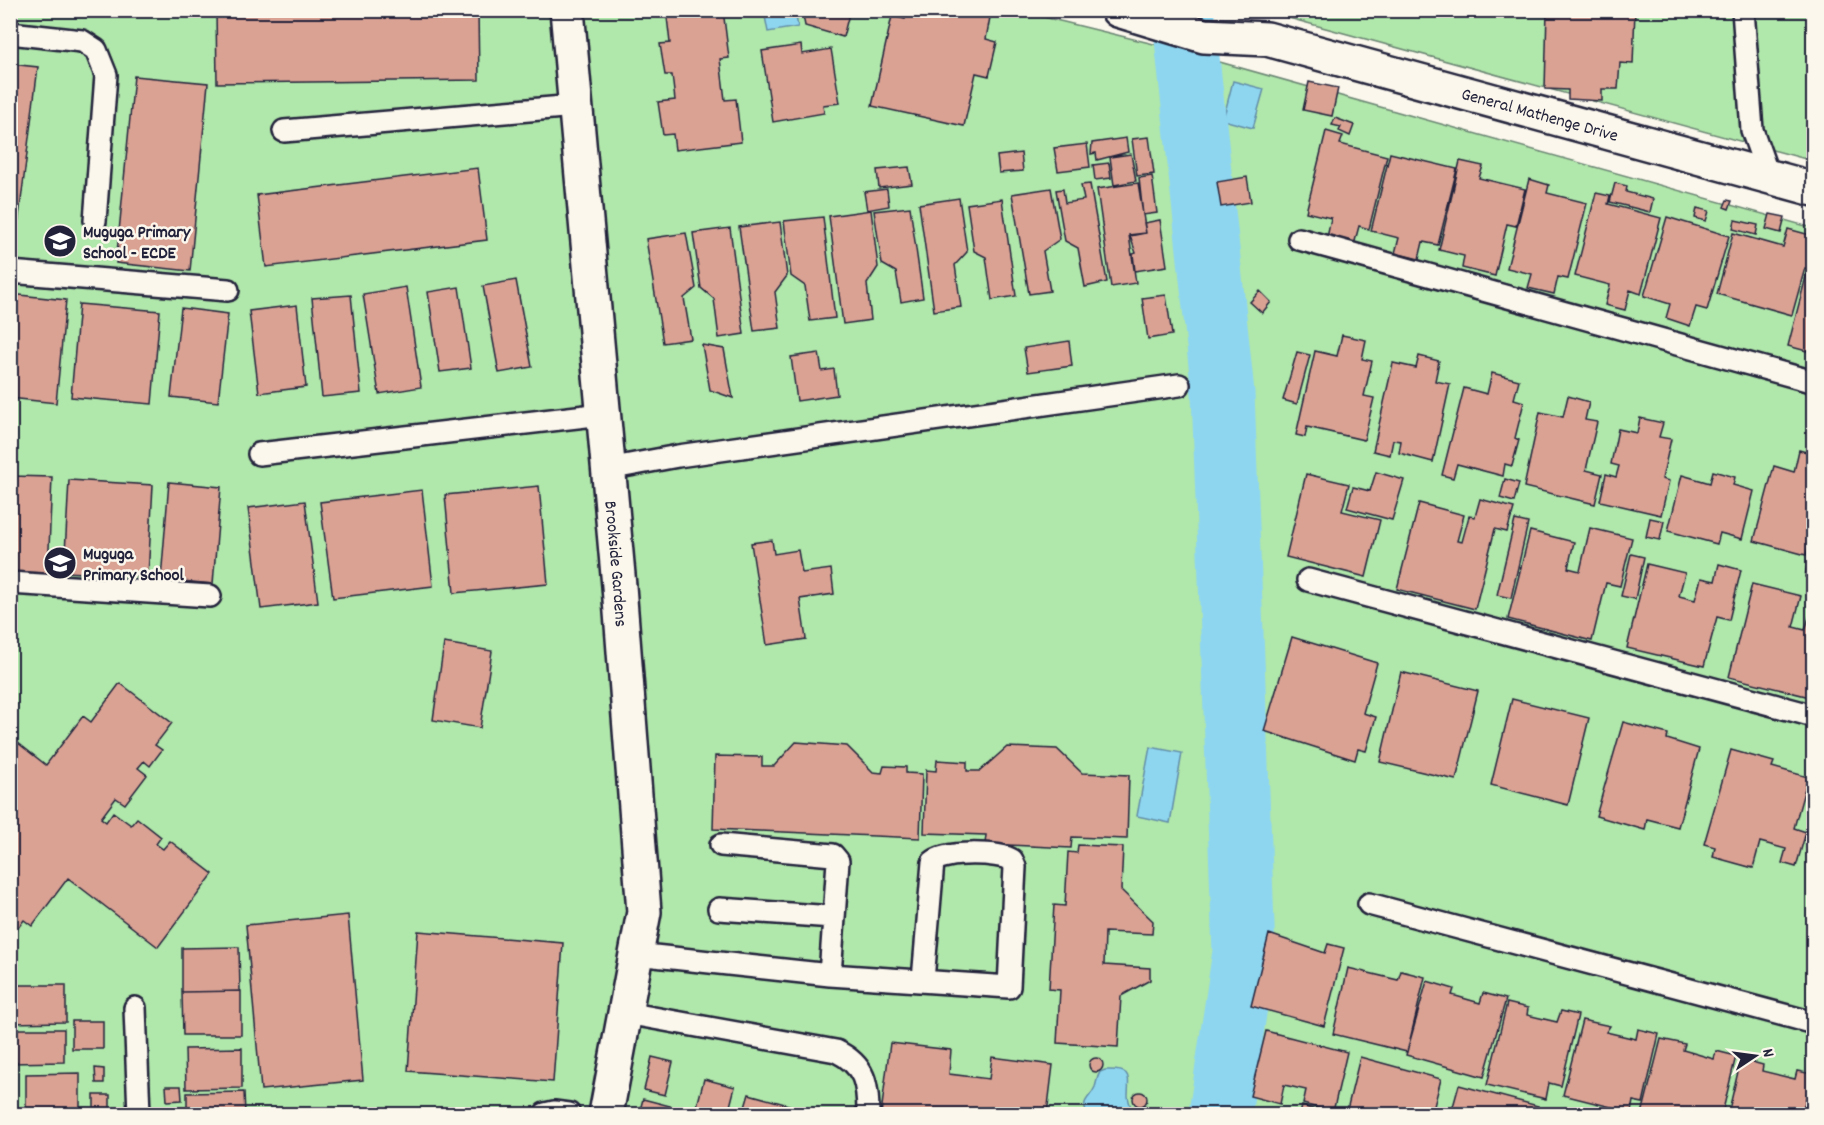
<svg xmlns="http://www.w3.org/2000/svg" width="1824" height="1125" font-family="Dekko,sans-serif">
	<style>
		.green { fill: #b0e7aa; stroke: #698472; stroke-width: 1.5 }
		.water { fill: #8ed6f0; stroke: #638ea8; stroke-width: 1.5 }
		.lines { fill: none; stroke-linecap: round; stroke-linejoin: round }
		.river { stroke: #8ed6f0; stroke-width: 63 }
		.building { fill: #daa293; stroke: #22223b; stroke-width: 1.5 }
		.lane-casing { stroke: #22223b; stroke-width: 26 }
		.street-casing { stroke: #22223b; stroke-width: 38 }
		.secondary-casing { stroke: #22223b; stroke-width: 38 }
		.lane { stroke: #fbf7ec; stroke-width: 21 }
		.street { stroke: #fbf7ec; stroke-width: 33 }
		.secondary { stroke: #fbf7ec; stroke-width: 33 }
		.labels { text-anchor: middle; stroke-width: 5; stroke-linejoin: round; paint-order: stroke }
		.street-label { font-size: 18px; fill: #22223b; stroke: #fbf7ec }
		.poi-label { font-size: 18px; font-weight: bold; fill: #22223b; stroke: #fbf7ec; text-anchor: start }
	</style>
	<rect width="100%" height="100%" fill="#fbf7ec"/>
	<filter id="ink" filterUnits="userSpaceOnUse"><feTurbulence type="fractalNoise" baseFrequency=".0167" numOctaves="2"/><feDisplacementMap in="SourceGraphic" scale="12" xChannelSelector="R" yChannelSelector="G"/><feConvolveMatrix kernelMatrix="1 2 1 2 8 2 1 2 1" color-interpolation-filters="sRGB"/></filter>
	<g filter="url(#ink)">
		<!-- green -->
		<path class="green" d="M10 11H1019L1166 47 1813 228V1114H11Z
			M1263 11H1813V161Z"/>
		<!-- water -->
		<path class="water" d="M764 11H795L798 27 768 32Z
			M1233 81 1264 89 1253 128 1223 120Z
			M1150 747 1182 753 1170 823 1137 816Z
			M1105 1070C1131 1069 1129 1074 1128 1095 1128 1101 1132 1108 1132 1114H1087C1080 1100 1090 1099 1095 1087 1097 1081 1097 1077 1100 1072Z"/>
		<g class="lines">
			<!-- river -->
			<path class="river" d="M1183 10 1223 393 1244 952 1220 1114"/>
		</g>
		<!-- building -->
		<path class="building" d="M216 10H478L479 80 217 83Z
			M657 10H723L729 58 720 59 725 100 736 99 741 142 675 150 673 134 663 135 658 102 675 100 672 75H665L660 44 670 43 667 17 657 16Z
			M802 10H850L843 37 805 26Z
			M906 10 991 12 986 39 997 42 989 76 976 73 964 126 872 106 892 16 905 19Z
			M1547 10H1635L1633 64 1620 63 1618 89H1602V101L1568 99V90L1545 89Z
			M801 45 802 54 831 49 840 103 823 105 824 113 773 122 762 51Z
			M10 64 38 67 14 255 10 254Z
			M134 76 208 83 190 271 116 263Z
			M1309 82 1338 88 1332 116 1303 110Z
			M1335 118 1354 125 1350 136 1339 131 1341 127 1332 125Z
			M1326 131 1343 136 1340 144 1387 156 1369 229 1359 226 1354 245 1327 238 1331 218 1306 212Z
			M1149 137 1154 174 1137 176 1132 139Z
			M1126 138 1128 152 1097 160 1096 153 1091 154 1092 143Z
			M1087 144 1090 167 1058 171 1054 148Z
			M1021 153 1023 171 999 173 997 156Z
			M1390 153 1457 169 1438 245 1423 242 1419 259 1395 253 1399 238 1371 231Z
			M1131 154 1136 181 1114 185 1110 157Z
			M1460 161 1483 166 1479 178 1525 189 1516 226 1507 224 1495 276 1462 268 1464 256 1439 250Z
			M1109 163 1111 178 1095 180 1093 165Z
			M909 167 912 184 879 188 877 170Z
			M478 168 487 240 266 267 257 195Z
			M1152 176 1157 213 1143 215 1139 178Z
			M1247 177 1251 202 1221 207 1217 182Z
			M1529 179 1549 185 1547 193 1587 203 1568 279 1558 277 1554 294 1528 288 1532 274 1507 268Z
			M1138 183 1146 233 1129 235 1136 283 1111 287 1097 189Z
			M1615 183 1627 186 1626 192 1653 199 1650 212 1610 202Z
			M1090 184 1107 282 1085 287 1078 248 1065 241 1056 190 1063 189 1065 203 1084 200 1081 185Z
			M1051 188 1060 239 1043 251 1050 291 1029 294 1012 194Z
			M887 189 889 206 867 210 864 192Z
			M1596 193 1610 196 1608 204 1661 218 1641 294 1630 290 1625 310 1605 305 1610 285 1575 276Z
			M959 198 967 252 955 265 961 307 934 311 919 204Z
			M1002 199 1016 296 992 300 986 257 974 251 967 204Z
			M1727 200 1732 201 1729 209 1724 207Z
			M910 207 923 298 901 302 896 272 882 264 874 211Z
			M1697 208 1709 211 1706 221 1695 218Z
			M871 210 878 267 867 284 871 320 843 324 829 216Z
			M1770 214 1785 217 1781 233 1766 229Z
			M823 217 835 318 810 321 805 286 791 276 784 221Z
			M1667 217 1729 236 1707 310 1696 307 1690 326 1666 318 1670 304 1644 296Z
			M1160 220 1167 266 1135 271 1133 254 1136 253 1130 236 1146 233 1144 223Z
			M1735 220 1758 225 1756 235 1733 229Z
			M780 222 787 276 775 292 780 328 754 331 739 227Z
			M730 228 744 334 719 338 714 299 701 288 693 233Z
			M1788 229 1814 236V254L1809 270 1805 268 1792 315 1717 294 1733 233 1783 247Z
			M686 233 696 288 684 298 691 339 663 343 646 239Z
			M1807 273 1814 274V353L1788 346Z
			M516 280 532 367 499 373 483 286Z
			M406 287 421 387 379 394 363 294Z
			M459 287 471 368 440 372 428 292Z
			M1260 291 1271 302 1262 313 1250 302Z
			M10 294 66 300 56 403 10 398Z
			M351 295 361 393 322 397 312 298Z
			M1166 295 1172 335 1148 339 1142 298Z
			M79 304 160 311 152 404 71 397Z
			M297 305 306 387 259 393 249 311Z
			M181 308 228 314 218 402 171 397Z
			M1342 335 1366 340 1362 359 1372 361 1364 396 1374 398 1364 440 1307 427 1305 437 1296 435 1315 351 1337 356Z
			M1069 341 1072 366 1028 372 1024 348Z
			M702 345 724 349 733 398 710 390Z
			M1297 352 1310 355 1297 404 1283 400Z
			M819 353 822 371 834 369 837 395 797 401 791 357Z
			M1419 356 1439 361 1435 381 1450 384 1433 462 1399 453 1401 441 1393 440 1390 455 1373 451 1393 363 1416 368Z
			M1492 373 1519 380 1514 399 1524 402 1515 438 1519 440 1512 466 1505 464 1503 476 1457 464 1453 478 1442 475 1464 388 1487 394Z
			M1568 396 1589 402 1585 420 1597 422 1586 470 1602 474 1595 504 1524 487 1540 412 1563 417Z
			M1640 418 1663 423 1659 437 1671 439 1662 479 1669 481 1661 515 1600 501 1606 474 1616 477 1619 466 1611 464 1618 429 1637 433Z
			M1799 450 1814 454V546L1809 544 1806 555 1754 541 1774 466 1794 472Z
			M1713 471 1735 477 1733 485 1754 491 1742 539 1720 533 1717 544 1668 531 1682 475 1710 483Z
			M1376 472 1404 480 1392 520 1347 508 1353 487 1370 491Z
			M1306 474 1349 484 1342 511 1380 520 1366 577 1286 557Z
			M10 476 52 477 48 573 10 572Z
			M1505 479 1519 483 1514 502 1500 498Z
			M69 480 153 485 148 576 64 572Z
			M169 482 221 487 213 584 161 579Z
			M539 486 548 584 454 593 445 495Z
			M422 490 433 586 333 598 320 502Z
			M1480 499 1514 508 1507 532 1495 529 1475 609 1397 589 1419 503 1464 515 1457 541 1462 542 1469 516 1475 517Z
			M305 501 318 602 261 609 248 508Z
			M1650 518 1664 521 1660 540 1646 537Z
			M1515 520 1528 523 1511 598 1497 595Z
			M1590 528 1632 538 1620 586 1606 583 1592 641 1508 619 1530 531 1574 542 1568 568 1580 571Z
			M772 540 774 554 798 550 802 573 831 569 834 594 800 599 806 639 767 645 751 543Z
			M1631 554 1644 557 1635 599 1621 596Z
			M1808 558 1814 559V579L1805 577Z
			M1647 564 1685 573 1679 596 1695 600 1701 578 1715 581 1719 564 1741 570 1729 620 1717 617 1704 666 1627 648Z
			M1752 584 1801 596 1793 627 1805 630 1814 602V681L1810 697 1729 677Z
			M1292 637 1377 663 1363 713 1376 717 1366 751 1358 749 1355 760 1264 731Z
			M444 643 492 651 480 728 433 720Z
			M1401 672 1478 691 1456 780 1380 762Z
			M120 683 172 723 155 745 162 750 150 766 144 761 138 768 147 775 125 804 116 798 101 818 106 822 113 812 131 825 137 818 161 837 156 844 163 849 170 841 213 874 158 947 68 878 32 926 24 920 10 938V743L16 747 18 743 46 765 83 716 91 722Z
			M1512 699 1589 718 1568 805 1491 785Z
			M1623 722 1668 734 1667 739 1699 749 1678 827 1647 819 1645 830 1596 816Z
			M796 742 847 746 873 772 882 773 884 766 906 767V773L922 774 920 838 713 829 715 756 762 757V766H774Z
			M1007 747 1057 749 1082 773 1129 775 1127 839 1072 837 1071 848 985 844 986 835 924 833 926 770 936 771 937 760 967 762V771H980Z
			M1731 750 1774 762 1772 767 1808 777 1794 828 1806 832 1796 867 1782 863 1786 849 1760 842 1753 868 1713 857 1715 847 1704 844Z
			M1078 845 1123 847 1121 890 1153 921 1152 934 1105 932 1104 965 1150 968V980L1121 996 1118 1047 1057 1043 1060 990 1049 989 1054 905 1065 906 1068 852 1077 853Z
			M348 915 363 1080 261 1090 246 925Z
			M418 931 563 943 553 1082 408 1071Z
			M1269 934 1325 953 1328 944 1344 948 1324 1026 1251 1006Z
			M239 947 240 991 182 992V948Z
			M1348 968 1398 980 1401 971 1425 977 1407 1052 1333 1034Z
			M1427 981 1454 989 1452 995 1480 1003 1483 993 1506 999 1484 1077 1406 1055Z
			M10 985H66V1022L10 1023Z
			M241 991V1035H183L182 992Z
			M1507 1003 1528 1008 1527 1015 1557 1022 1561 1011 1578 1015 1561 1086 1549 1083 1546 1099 1487 1085Z
			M1582 1020 1610 1026 1606 1032 1636 1039 1638 1029 1659 1034 1643 1103 1633 1101 1631 1112 1563 1095Z
			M72 1021H103V1049H72Z
			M10 1029H64V1062L10 1063Z
			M1266 1031 1347 1052 1333 1112 1303 1104 1306 1090 1284 1085 1280 1104 1250 1096Z
			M1661 1039 1685 1044 1683 1050 1714 1059 1716 1051 1736 1056 1722 1114H1642Z
			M890 1043 951 1050 949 1074 989 1079 992 1057 1053 1065 1047 1114H881Z
			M242 1048V1088L186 1089 185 1049Z
			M652 1057 673 1062 665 1095 644 1090Z
			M1360 1057 1441 1079 1432 1114H1399L1378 1108 1376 1114H1346Z
			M1089 1065a7 7 0 1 1 14 0a7 7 0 1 1-14 0Z
			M1741 1059 1763 1065 1762 1071 1795 1079 1797 1071 1812 1074 1802 1114H1728Z
			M95 1068 104 1069V1083H96Z
			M80 1073V1114H26V1074Z
			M704 1079 735 1087 728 1114H695Z
			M1459 1085 1538 1106 1535 1114H1451Z
			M166 1086H181L182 1100 167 1101Z
			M1814 1090V1114H1808Z
			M1133 1099a7 7 0 1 1 14 0a7 7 0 1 1-14 0Z
			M244 1092 245 1114H187V1093Z
			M749 1094 821 1114H743Z
			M94 1095H110V1113L94 1114Z
			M643 1099 670 1106 668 1114H639Z
			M1302 1106 1326 1113V1114H1300Z"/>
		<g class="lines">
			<!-- lane casing -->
			<g class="lane-casing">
				<path id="lane" d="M1743 10 1752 130 1768 175
					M10 33 82 41 96 50 106 75 95 221
					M284 131 575 106
					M1299 239 1814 382
					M10 272 228 290
					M259 454 603 414
					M608 469 678 456 1179 385
					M1308 580 1814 716
					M10 583 210 596
					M721 845 833 855 838 861 830 975
					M1369 904 1814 1023
					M719 909 833 917
					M636 954 830 975 1009 987 1015 867 1012 860C999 852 944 851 933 862L923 980
					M135 1008 139 1114
					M626 1013 836 1051C865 1065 868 1084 868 1114
					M545 1114 554 1112 569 1114"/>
			</g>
			<!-- street casing -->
			<g class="street-casing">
				<g id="street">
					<path id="s1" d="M1118 10 1204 36 1267 39 1814 189"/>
				</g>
			</g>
			<!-- secondary casing -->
			<g class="secondary-casing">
				<g id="secondary">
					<path id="s2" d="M567 10 619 586 644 912 606 1114"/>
				</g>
			</g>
			<!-- lane -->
			<use href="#lane" class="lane"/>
			<!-- street -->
			<use href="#street" class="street"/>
			<!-- secondary -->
			<use href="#secondary" class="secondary"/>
		</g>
	</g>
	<!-- icons -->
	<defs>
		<g id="school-disc" transform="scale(1.725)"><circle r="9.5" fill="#22223b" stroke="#fbf7ec"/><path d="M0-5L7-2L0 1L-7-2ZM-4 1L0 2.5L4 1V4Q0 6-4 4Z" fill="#fff"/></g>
	</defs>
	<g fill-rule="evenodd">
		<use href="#school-disc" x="60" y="241"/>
		<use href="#school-disc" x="60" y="563"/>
	</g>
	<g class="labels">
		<!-- street labels -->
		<g class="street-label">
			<text dy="6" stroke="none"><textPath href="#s1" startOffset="436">General Mathenge Drive</textPath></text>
			<text dy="6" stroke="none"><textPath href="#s2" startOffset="556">Brookside Gardens</textPath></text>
		</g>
		<!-- poi labels -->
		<g class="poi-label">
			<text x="83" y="237">Muguga Primary<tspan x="83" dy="21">School - ECDE</tspan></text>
			<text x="83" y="559">Muguga<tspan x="83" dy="21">Primary School</tspan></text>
		</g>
	</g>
	<!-- margin -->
	<rect width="1824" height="1125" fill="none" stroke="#fbf7ec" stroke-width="36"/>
	<rect x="18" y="18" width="1788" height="1089" fill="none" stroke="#22223b" stroke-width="2" filter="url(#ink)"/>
	<!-- north arrow -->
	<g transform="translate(1755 1056) rotate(77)" stroke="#fbf7ec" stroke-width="4.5" paint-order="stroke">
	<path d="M0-4.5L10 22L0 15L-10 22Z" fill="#22223b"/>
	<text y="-9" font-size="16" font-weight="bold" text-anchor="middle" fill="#22223b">N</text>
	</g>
</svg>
